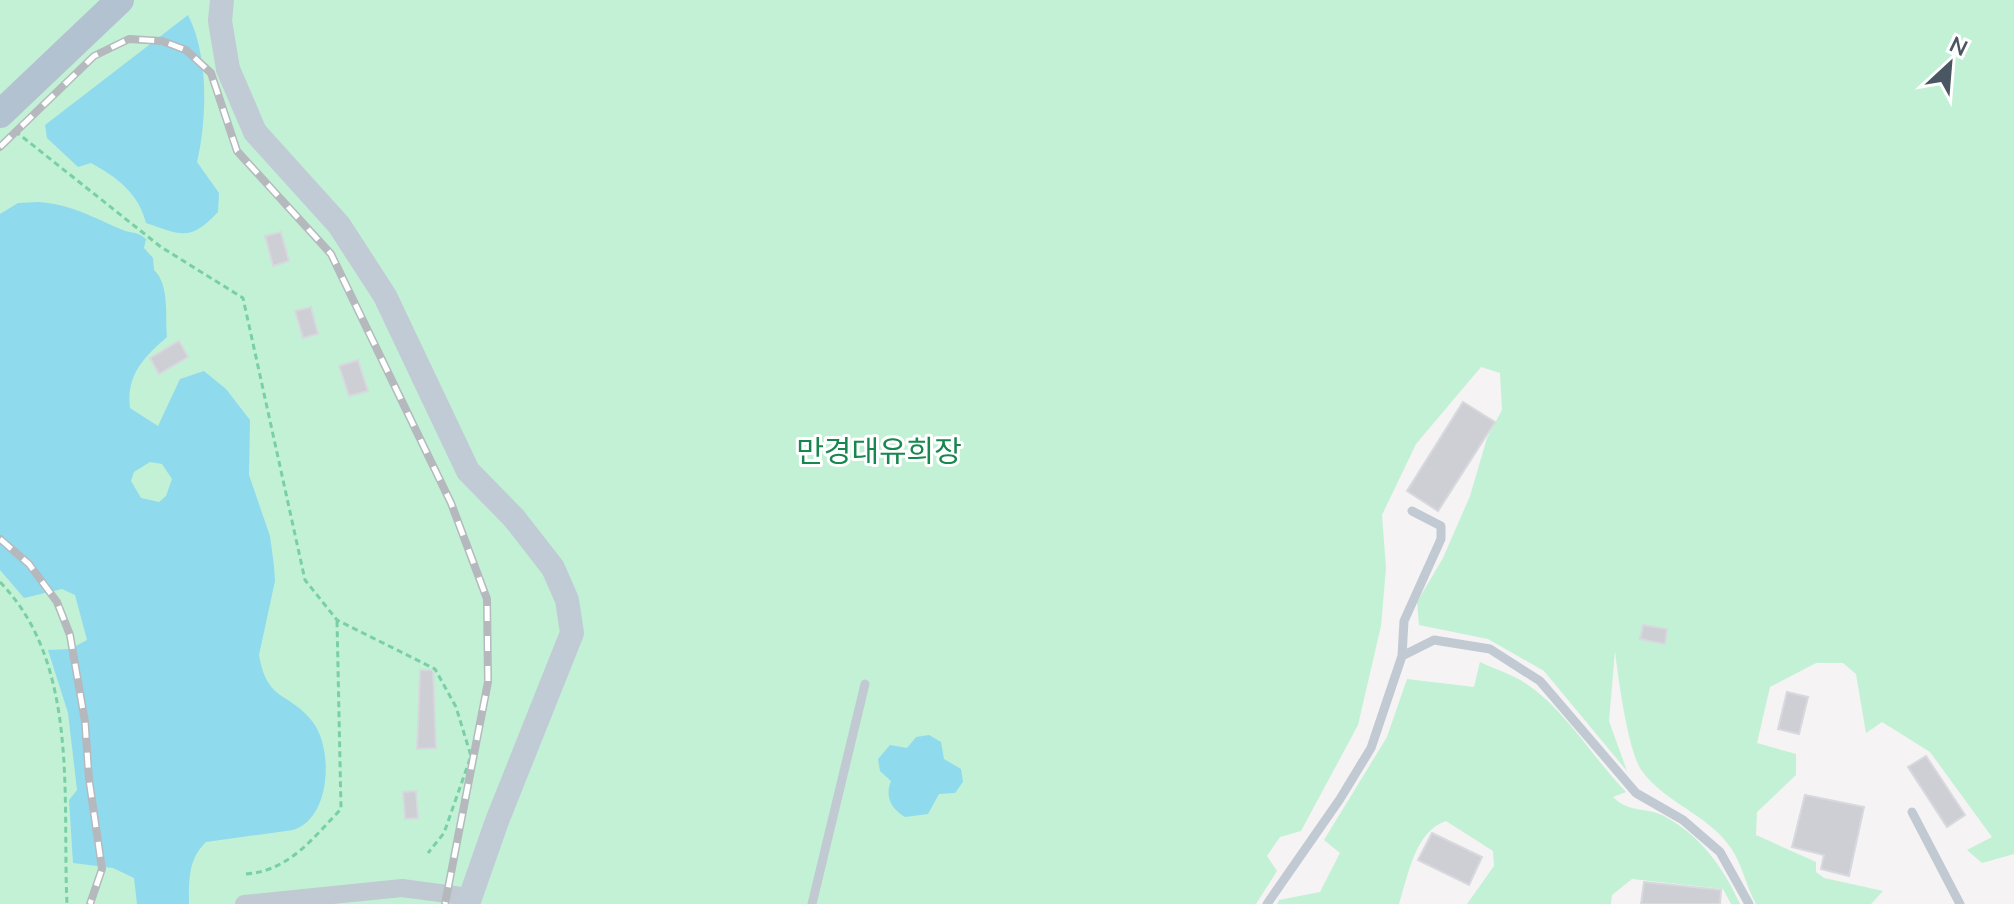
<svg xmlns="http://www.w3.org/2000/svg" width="2014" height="904" font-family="Mulish,'Noto Sans KR',sans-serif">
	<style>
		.green { fill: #c3f1d5 }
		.water { fill: #90daee; fill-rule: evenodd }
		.building { fill: #cdcfd5; stroke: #d7d9de; stroke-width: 2 }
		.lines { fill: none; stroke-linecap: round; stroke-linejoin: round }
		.path { stroke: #7ad0a6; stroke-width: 3; stroke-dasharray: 6 4; stroke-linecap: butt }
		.lane { stroke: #c1cad2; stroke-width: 9 }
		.street { stroke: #c1cad2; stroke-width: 18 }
		.secondary { stroke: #c1cbd6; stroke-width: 24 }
		.primary { stroke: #b3c2d1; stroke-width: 28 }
		.rail-casing { stroke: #b5b8bd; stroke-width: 8 }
		.rail { stroke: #fff; stroke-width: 5; stroke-dasharray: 15; stroke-linecap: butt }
		.labels { text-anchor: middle; stroke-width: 6; stroke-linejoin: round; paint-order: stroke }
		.park-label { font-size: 30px; fill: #17864f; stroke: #fff }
	</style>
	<rect width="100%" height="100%" fill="#f5f3f3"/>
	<!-- green -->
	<path class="green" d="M0 0H2014V854L1982 863 1967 850 1992 837 1930 752 1882 722 1866 733 1856 674 1843 663H1816L1770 687 1757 743 1796 754V775L1757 812 1756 835 1816 862V872L1824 878 1883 891 1871 904H1756C1746 886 1742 864 1731 848 1708 814 1665 803 1642 771 1628 752 1618 677 1615 651L1609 721 1627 771 1544 671 1488 639 1419 625 1417 602 1443 558 1470 496 1487 438 1502 410 1500 373 1481 367 1416 444 1382 515 1386 568 1381 626 1358 725 1301 831 1280 837 1267 856 1277 871 1256 904H0Z
		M1480 662C1494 669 1512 674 1525 683 1566 710 1592 757 1626 792L1613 797C1629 813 1646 807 1664 816 1701 836 1723 867 1740 904H1731L1723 889 1632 879 1612 895 1611 904H1467L1494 866 1493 851 1446 821C1415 831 1408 876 1399 904H1277L1279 900 1320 892 1340 853 1324 840 1387 737 1407 679 1474 687Z"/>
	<!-- water -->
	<path class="water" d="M188 15C209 56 207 119 197 162L219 193 218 212C190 242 181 235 146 223 139 194 117 177 91 163L78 167 47 138 45 125Z
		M38 202C71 204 94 218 123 230 133 234 137 231 146 239L144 248 153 258 154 270C170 285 165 316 167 337 144 357 126 375 130 408L158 426 180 379 204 371 226 389 250 420 249 475 270 536 274 566 275 581 259 655C267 702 288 691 312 721 334 748 331 819 293 830L206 842C188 859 189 881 189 904H137L134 878 113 868 73 863 69 800 77 790 68 713 48 650 70 649 87 640 75 595 62 589 24 598 0 570V214L18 203ZM150 462 162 464 172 479 166 496 159 502 141 498 131 481 134 472Z
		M929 735 941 742 944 759 961 769 963 782 955 793 939 794 928 814 905 817C890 808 885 796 891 781L880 771 878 759 890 745 907 748 916 737Z"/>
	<!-- building -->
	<path class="building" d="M281 232 289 261 273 266 265 236Z
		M311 307 318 334 303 338 295 311Z
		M179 341 188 357 159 374 150 358Z
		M358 360 368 391 349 396 339 366Z
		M1463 402 1495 422 1438 511 1407 491Z
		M1643 625 1667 629 1665 644 1640 639Z
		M420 670H433L436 748 417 749Z
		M1787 692 1808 697 1799 734 1778 729Z
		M1926 756 1965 815 1947 827 1908 767Z
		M416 791 418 818 405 819 403 792Z
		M1805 795 1864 807 1849 876 1821 869 1824 855 1792 847Z
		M1432 833 1482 857 1469 885 1418 860Z
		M1644 882 1721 890 1720 904H1641Z"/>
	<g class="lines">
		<!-- path -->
		<path class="path" d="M15 131 161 247 243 298 305 580 337 620 435 669 456 707 471 756 444 833 428 853
			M0 582C80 664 62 798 67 904
			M246 874C289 871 313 838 341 809L337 620"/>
		<!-- lane -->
		<path class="lane" d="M1402 656 1434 640 1490 649 1540 681 1636 793 1683 820 1720 852 1749 904
			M1912 812 1960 904
			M812 904 865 684
			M1267 904 1340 799 1371 748 1402 656 1404 621 1441 539V526L1412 511"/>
		<!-- street -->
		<path class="street" d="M244 904 402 888 469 897"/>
		<!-- secondary -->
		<path class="secondary" d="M222 0 220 21 228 69 255 132 339 225 385 296 468 471 514 518 553 568 567 600 572 633 497 821 468 904"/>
		<!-- primary -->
		<path class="primary" d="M0 114 120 0"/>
		<!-- rail casing -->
		<g class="rail-casing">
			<path id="rail" d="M0 147 94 56 129 39 162 41 186 50 211 73 237 151 331 254 451 503 487 599 488 682 445 904
				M0 539 29 564 57 602 70 635 85 722 89 779 102 869 90 904"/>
		</g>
		<!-- rail -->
		<use href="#rail" class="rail"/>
	</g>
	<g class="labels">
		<!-- park labels -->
		<g class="park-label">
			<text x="879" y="462">만경대유희장</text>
		</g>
	</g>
	<!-- north arrow -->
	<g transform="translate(1950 64) rotate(26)" stroke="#ffffff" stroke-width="6" paint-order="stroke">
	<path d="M0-6L14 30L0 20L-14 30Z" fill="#4a5661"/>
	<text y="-12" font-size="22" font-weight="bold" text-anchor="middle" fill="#4a5661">N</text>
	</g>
</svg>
